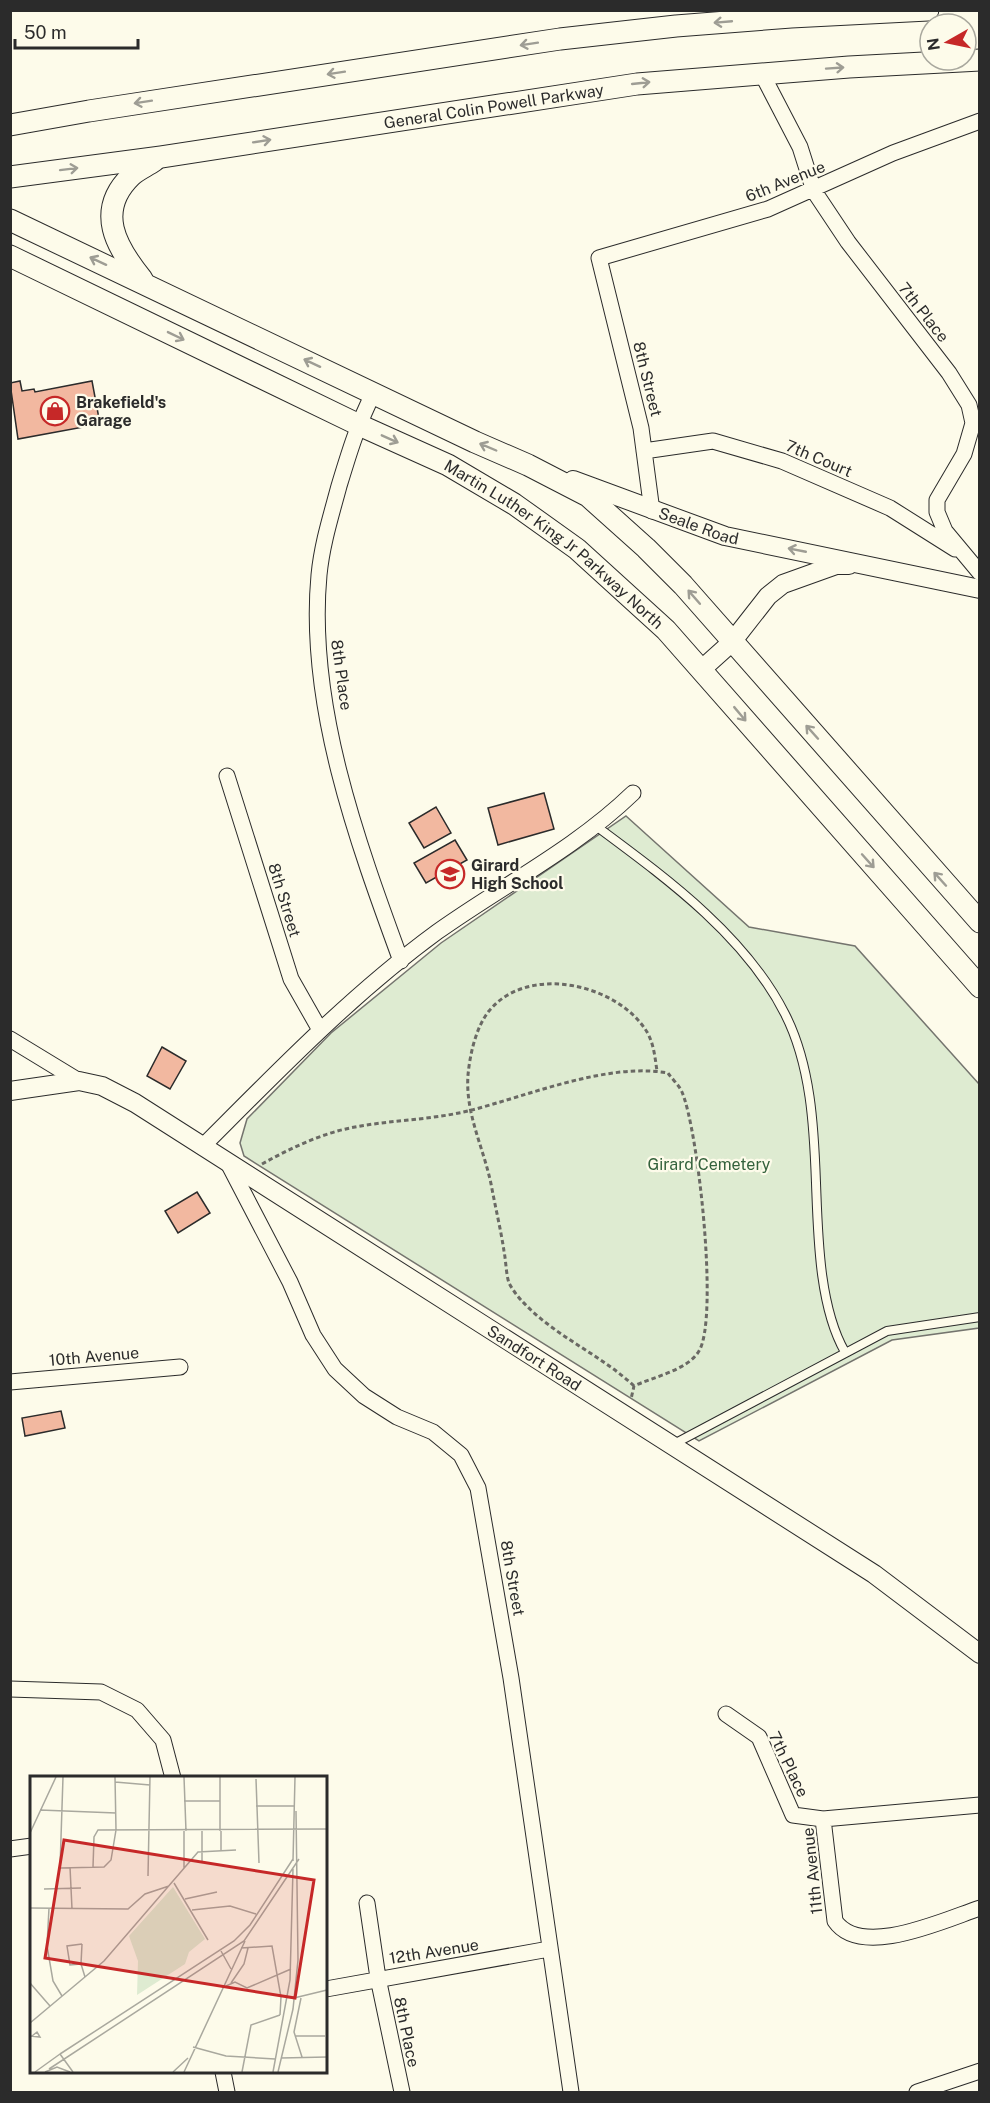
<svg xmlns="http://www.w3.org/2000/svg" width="990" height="2103" font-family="'Public Sans',sans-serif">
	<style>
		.green { fill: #deebd1; stroke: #74746e; stroke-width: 1.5 }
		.building { fill: #f2b8a0; stroke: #2b2b2b; stroke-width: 1.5 }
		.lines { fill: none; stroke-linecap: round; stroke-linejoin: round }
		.service-casing { stroke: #2b2b2b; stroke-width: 10 }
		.minor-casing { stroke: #2b2b2b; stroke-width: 17 }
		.tertiary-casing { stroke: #2b2b2b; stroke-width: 20 }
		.secondary-casing { stroke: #2b2b2b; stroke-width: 23 }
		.path { stroke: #6a6964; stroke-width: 3; stroke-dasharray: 4.5 3; stroke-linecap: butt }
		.service { stroke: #fdfbea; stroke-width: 8 }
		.minor { stroke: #fdfbea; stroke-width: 15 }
		.tertiary { stroke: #fdfbea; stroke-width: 18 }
		.secondary { stroke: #fdfbea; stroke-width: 21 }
		.oneway { stroke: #9e9d94 }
		.labels { text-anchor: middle; stroke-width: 4.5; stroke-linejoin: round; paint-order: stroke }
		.street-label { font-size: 16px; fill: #2b2b2b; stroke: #fdfbea }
		.poi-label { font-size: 16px; font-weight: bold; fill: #2b2b2b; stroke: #fdfbea; text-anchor: start }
		.park-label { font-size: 16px; fill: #34623c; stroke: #fdfbea }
		.inset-road { fill: none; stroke: #a9a89e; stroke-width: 1.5 }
		.view { fill: #c62828; fill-opacity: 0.15; stroke: #c62828; stroke-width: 3 }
		.inset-edge { fill: none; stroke: #2b2b2b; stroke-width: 3 }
	</style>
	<rect width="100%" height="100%" fill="#fdfbea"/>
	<!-- green -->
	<path class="green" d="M626 816 749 927 855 946 979 1084V1328L892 1340 699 1441 244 1156 240 1143 247 1119 331 1033 441 943Z"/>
	<!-- building -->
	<path class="building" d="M20 381 22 391 34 389 35 392 92 381 100 424 18 439 10 383Z
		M544 793 554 829 498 845 488 808Z
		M436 807 451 833 424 848 409 823Z
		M455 840 467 860 426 883 414 863Z
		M162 1047 186 1061 170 1089 147 1076Z
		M197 1192 210 1213 178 1233 165 1211Z
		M61 1411 65 1428 25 1436 22 1418Z"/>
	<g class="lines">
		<!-- service casing -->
		<g class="service-casing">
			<path id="service" d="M596 826C666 878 745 935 785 1014 811 1065 814 1127 816 1183 818 1235 819 1307 845 1352
				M674 1444 887 1331 980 1317"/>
		</g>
		<!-- minor casing -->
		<g class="minor-casing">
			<path id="minor" d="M762 74 800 147 814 191 848 242 949 373 969 405 973 423 964 454 937 500V512L945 531 980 573
				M374 392C358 423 349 453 339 486 331 516 322 544 319 575 307 704 357 841 401 961
				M644 451 713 441 782 461 890 508 955 549
				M652 511 641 428 599 258 768 209 893 153 980 121
				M227 776 291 979 320 1030
				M10 1039 79 1081
				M202 1147C277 1072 351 995 437 932 503 885 575 849 633 793
				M228 1163 290 1282 313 1335 335 1369 364 1396 397 1417 433 1432 461 1455 478 1488 511 1678 571 2092
				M10 1382 180 1367
				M10 1689 101 1692 137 1710 163 1740 173 1778
				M726 1714 759 1737 793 1815 823 1819 980 1805
				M823 1819 835 1921C861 1959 944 1920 980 1908
				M10 1849 32 1846
				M367 1903 378 1978 402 2092
				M326 1989 549 1949
				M223 2072 227 2092
				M917 2092 980 2071"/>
		</g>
		<!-- tertiary casing -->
		<g class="tertiary-casing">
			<g id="tertiary">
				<path id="s1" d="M573 480 725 536 980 589"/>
				<path d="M702 669 732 642 768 596 783 584 836 565H849"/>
				<path id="s2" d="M10 1091 79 1081 102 1086 135 1103 874 1574 980 1654"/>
			</g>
		</g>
		<!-- secondary casing -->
		<g class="secondary-casing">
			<g id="secondary">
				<path d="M10 125 89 111 560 39 676 26 791 17 928 10"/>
				<path id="s3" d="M10 177 161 157 637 84 849 67 980 60"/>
				<path d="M10 220 475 442 528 465 588 496 646 548 683 585 980 922"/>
				<path id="s4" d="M10 256 357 424 448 465 514 504 577 549 666 630 980 987"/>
				<path d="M142 279C116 247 95 211 131 176 137 170 147 166 154 161"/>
			</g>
		</g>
		<!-- path -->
		<path class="path" d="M262 1164C291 1148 322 1133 355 1127 392 1120 430 1120 468 1111 528 1096 607 1062 668 1073 672 1079 679 1085 682 1092 698 1129 719 1318 699 1351 688 1370 653 1377 634 1386L631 1399
			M634 1386C600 1354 554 1336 522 1301 518 1297 512 1289 509 1283 506 1274 506 1261 504 1251 501 1231 496 1210 492 1189 485 1150 465 1115 468 1075 470 1054 476 1027 489 1011 528 963 618 984 647 1032 654 1044 655 1058 657 1071"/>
		<!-- service -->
		<use href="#service" class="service"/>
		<!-- minor -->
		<use href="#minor" class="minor"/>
		<!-- tertiary -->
		<use href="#tertiary" class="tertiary"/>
		<!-- secondary -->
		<use href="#secondary" class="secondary"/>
	</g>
	<!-- one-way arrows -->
	<defs><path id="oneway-shaft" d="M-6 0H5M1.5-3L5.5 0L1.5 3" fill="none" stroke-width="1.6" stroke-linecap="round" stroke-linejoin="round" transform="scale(1.5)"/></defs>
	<g class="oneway">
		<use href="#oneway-shaft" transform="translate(723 22) rotate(175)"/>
		<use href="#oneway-shaft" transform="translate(529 44) rotate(171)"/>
		<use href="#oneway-shaft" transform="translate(835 68) rotate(-4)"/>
		<use href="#oneway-shaft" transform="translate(336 73) rotate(171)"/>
		<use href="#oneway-shaft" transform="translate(641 83) rotate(-6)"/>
		<use href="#oneway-shaft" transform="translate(143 102) rotate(171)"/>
		<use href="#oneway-shaft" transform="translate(262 141) rotate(-9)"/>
		<use href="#oneway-shaft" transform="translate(69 169) rotate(-7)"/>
		<use href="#oneway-shaft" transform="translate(98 261) rotate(-155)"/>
		<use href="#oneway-shaft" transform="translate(176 336) rotate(26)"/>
		<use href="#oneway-shaft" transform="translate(312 363) rotate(-155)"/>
		<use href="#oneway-shaft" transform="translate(390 439) rotate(24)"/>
		<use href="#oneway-shaft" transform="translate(488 447) rotate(-157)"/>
		<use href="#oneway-shaft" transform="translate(797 550) rotate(-169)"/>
		<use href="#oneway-shaft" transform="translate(694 597) rotate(-131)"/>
		<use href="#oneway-shaft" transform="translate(740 714) rotate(50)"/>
		<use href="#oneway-shaft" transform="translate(812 732) rotate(-132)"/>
		<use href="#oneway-shaft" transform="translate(868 861) rotate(48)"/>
		<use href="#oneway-shaft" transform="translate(940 879) rotate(-132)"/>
	</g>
	<!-- icons -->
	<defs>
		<g id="shop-ring" transform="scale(1.5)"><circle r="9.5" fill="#fdfbea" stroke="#c62828" stroke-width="1.5"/><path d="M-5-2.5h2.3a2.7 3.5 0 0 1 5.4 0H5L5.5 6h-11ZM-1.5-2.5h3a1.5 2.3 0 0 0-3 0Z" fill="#c62828"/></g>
		<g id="school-ring" transform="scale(1.5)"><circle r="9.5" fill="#fdfbea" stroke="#c62828" stroke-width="1.5"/><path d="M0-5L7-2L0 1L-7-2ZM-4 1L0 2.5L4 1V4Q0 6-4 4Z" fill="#c62828"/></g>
	</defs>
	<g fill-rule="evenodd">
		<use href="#shop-ring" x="55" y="411"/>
		<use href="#school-ring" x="450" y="874"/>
	</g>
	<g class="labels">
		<!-- street labels -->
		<g class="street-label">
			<text dy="6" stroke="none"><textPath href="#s3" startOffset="489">General Colin Powell Parkway</textPath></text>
			<text transform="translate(785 181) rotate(-22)" y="6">6th Avenue</text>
			<text transform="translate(924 312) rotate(52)" y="6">7th Place</text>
			<text transform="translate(648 379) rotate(76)" y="6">8th Street</text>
			<text transform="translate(819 458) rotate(23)" y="6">7th Court</text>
			<text dy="6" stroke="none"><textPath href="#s1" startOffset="134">Seale Road</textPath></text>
			<text dy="6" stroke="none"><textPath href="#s4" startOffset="618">Martin Luther King Jr Parkway North</textPath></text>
			<text transform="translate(342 675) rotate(82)" y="6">8th Place</text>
			<text transform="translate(285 900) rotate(73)" y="6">8th Street</text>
			<text transform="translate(94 1356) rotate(-5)" y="6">10th Avenue</text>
			<text dy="6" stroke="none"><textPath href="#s2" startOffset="604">Sandfort Road</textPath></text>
			<text transform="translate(513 1578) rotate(80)" y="6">8th Street</text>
			<text transform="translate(789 1764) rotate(64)" y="6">7th Place</text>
			<text transform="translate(812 1871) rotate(-96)" y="6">11th Avenue</text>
			<text transform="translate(434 1951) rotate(-9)" y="6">12th Avenue</text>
			<text transform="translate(407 2032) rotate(78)" y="6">8th Place</text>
		</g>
		<!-- poi labels -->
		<g class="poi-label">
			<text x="76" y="408">Brakefield's<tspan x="76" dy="18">Garage</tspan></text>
			<text x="471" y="871">Girard<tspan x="471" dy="18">High School</tspan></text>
		</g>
		<!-- park labels -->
		<g class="park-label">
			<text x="709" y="1170">Girard Cemetery</text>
		</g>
	</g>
	<!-- overview -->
	<g transform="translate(30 1776)">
		<rect width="297" height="297" fill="#fdfbea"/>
		<path d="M143 111 175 163 159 176 155 188 107 219 108 185 99 160Z" fill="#deebd1"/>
		<path class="inset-road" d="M33 1 30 92 74 91 81 84 86 54 85 1M154 1 156 55M190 1V55M226 3 229 87M85 6 120 9M154 25H190M226 30H264M10 34 86 37M0 57 26 1M191 74V55M172 85V55M263 85 265 1M40 91 42 133M63 91 64 61 68 54 297 53M154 92V55M118 100 120 1M144 107 178 164M14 113 51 112M155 123 187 116M0 132 98 133 115 118 139 110M19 132 17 170 23 205 32 220M162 134 200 130 226 138M52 168 51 188 55 201M211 172 242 170 251 221 250 239M191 175 201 193M51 188 40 189 37 170 52 168M0 207 20 230M201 207 214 188 218 172M196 210 205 206 217 212 261 193M264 222 297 214M271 222 264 256 272 281M0 247 74 185 168 76 206 74M0 260 10 261 7 256 2 260M265 260H295M163 271 196 280 245 283M30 278 204 165 220 149 263 83M30 278 43 296M251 282 297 281M19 293 214 165 269 83M5 296 30 278M15 296 27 291 40 296M143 296 158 282M154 296 215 165M212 296 221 249 250 239M243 296 260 204 263 93M248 296 263 233 268 184 266 35"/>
		<path class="view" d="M34 64 284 104 265 222 15 182Z"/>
		<rect width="297" height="297" class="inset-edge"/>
	</g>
	<!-- border -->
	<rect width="990" height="2103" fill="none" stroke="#2b2b2b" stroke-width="24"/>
	<!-- north arrow -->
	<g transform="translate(948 42) rotate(261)"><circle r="28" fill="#fdfbea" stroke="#a9a89e" stroke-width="1.5"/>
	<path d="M0-4.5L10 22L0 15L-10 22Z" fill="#c62828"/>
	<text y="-9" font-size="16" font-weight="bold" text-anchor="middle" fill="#2b2b2b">N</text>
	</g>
	<!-- scale -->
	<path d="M15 39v9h123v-9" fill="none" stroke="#2b2b2b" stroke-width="3"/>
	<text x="24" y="39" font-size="18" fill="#2b2b2b" stroke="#fdfbea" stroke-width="4.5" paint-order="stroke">50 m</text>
</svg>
